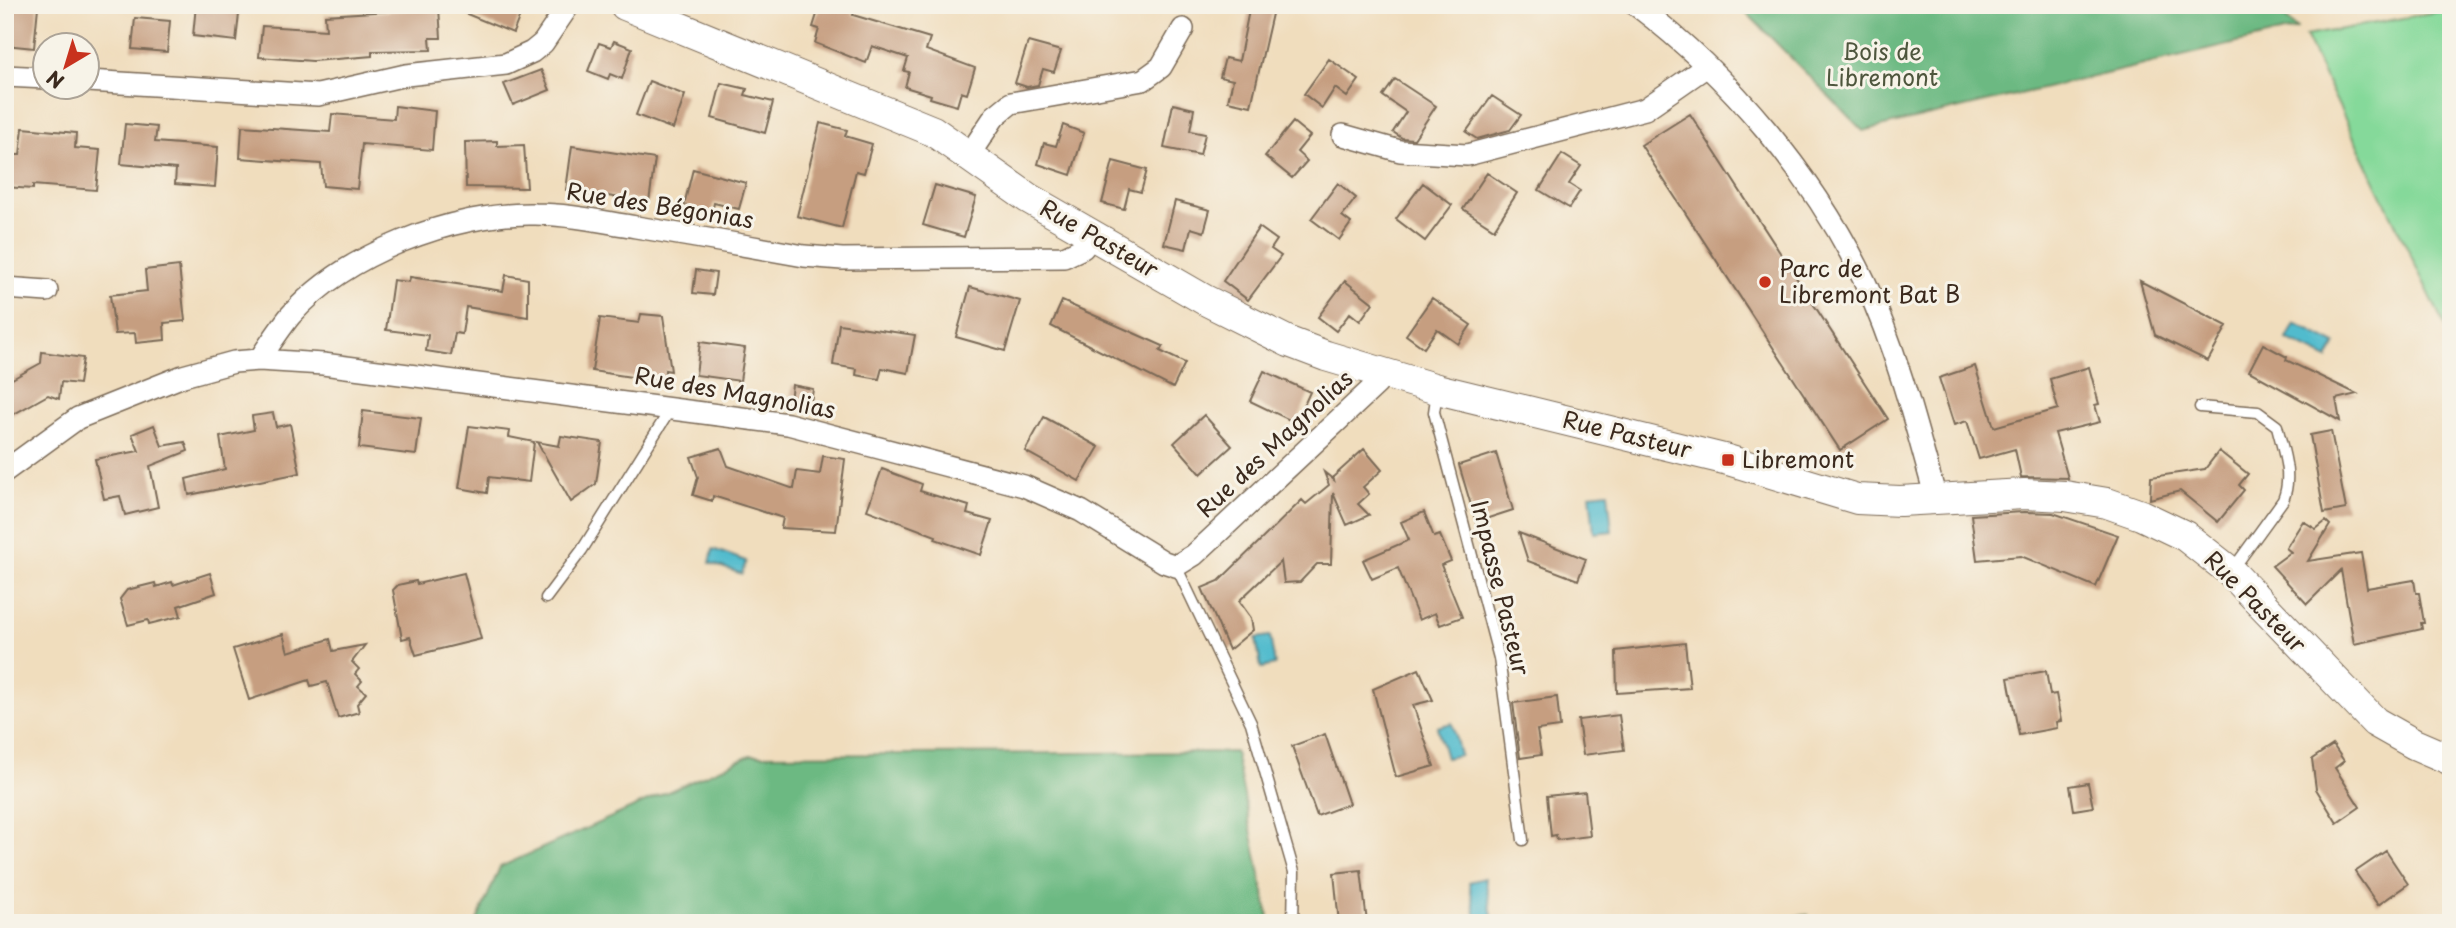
<svg xmlns="http://www.w3.org/2000/svg" width="2456" height="928" font-family="'Playpen Sans',sans-serif">
	<style>
		.green { fill: #85d99a; stroke: #60825c; stroke-width: 2 }
		.forest { fill: #6cb982; stroke: #547250; stroke-width: 2 }
		.water { fill: #51bbcd; stroke: #467276; stroke-width: 2 }
		.building { fill: #c69e80 }
		.lines { fill: none; stroke-linecap: round; stroke-linejoin: round }
		.lane-casing { stroke: #7a6956; stroke-width: 13 }
		.street-casing { stroke: #7a6956; stroke-width: 24 }
		.secondary-casing { stroke: #7a6956; stroke-width: 32 }
		.lane { stroke: #fff; stroke-width: 10 }
		.street { stroke: #fff; stroke-width: 21 }
		.secondary { stroke: #fff; stroke-width: 30 }
		.poi-dot { fill: #c8321e; stroke: #f7f3e8; stroke-width: 2.5 }
		.labels { text-anchor: middle; stroke-width: 6; stroke-linejoin: round; paint-order: stroke }
		.park-label { font-size: 23px; fill: #4e563d; stroke: #f7f3e8 }
		.street-label { font-size: 23px; fill: #3b2a1e; stroke: #f7f3e8 }
		.poi-label { font-size: 23px; fill: #3b2a1e; stroke: #f7f3e8; text-anchor: start }
	</style>
	<rect width="100%" height="100%" fill="#f7f3e8"/>
	<filter id="ink" filterUnits="userSpaceOnUse"><feTurbulence type="fractalNoise" baseFrequency=".0143" numOctaves="2"/><feDisplacementMap in="SourceGraphic" scale="14" xChannelSelector="R" yChannelSelector="G"/><feConvolveMatrix kernelMatrix="1 2 1 2 8 2 1 2 1" color-interpolation-filters="sRGB"/></filter>
	<filter id="wash" filterUnits="userSpaceOnUse"><feTurbulence type="fractalNoise" baseFrequency=".00686" numOctaves="4" result="noise"/><feDisplacementMap in="SourceGraphic" scale="28" xChannelSelector="R" yChannelSelector="G"/><feGaussianBlur stdDeviation="1.57" result="paint"/><feColorMatrix in="noise" values="0 0 0 0 0 0 0 0 0 0 0 0 0 0 0 0 0 1.4 0 .05"/><feComposite in="paint" operator="in"/></filter>
	<g filter="url(#wash)">
		<rect width="100%" height="100%" fill="#f0ddbd"/>
		<!-- green -->
		<path class="green" d="M2451 9V339L2305 36Z"/>
		<!-- forest -->
		<path class="forest" d="M1739 5H2271L2297 29 1863 131Z
			M1235 752 1270 923H476L500 867 750 755Z
			M1808 915 1809 923H1751Z"/>
		<!-- water -->
		<path class="water" d="M2295 323 2336 344 2328 359 2287 339Z
			M1608 492 1612 531 1594 533 1590 494Z
			M713 549 746 561 742 574 710 563Z
			M1270 636 1275 665 1261 668 1256 638Z
			M1452 723 1460 755 1446 758 1437 727Z
			M1485 878 1493 921 1477 923 1469 882Z"/>
		<g id="blocks">
			<!-- building -->
			<path class="building" d="M5 5 38 7 34 48 5 45Z
				M196 5H240L236 41 193 36Z
				M445 5H524L513 33Z
				M820 5H831L854 12 853 15 930 38 926 50 975 68 967 94 961 92 957 106 930 98 931 95 905 87 909 72 904 71 908 58 872 46 866 63 815 43 819 29 813 27Z
				M1250 5H1274L1251 106 1228 101 1233 80 1220 77 1225 58 1239 61Z
				M439 8 441 38H430L431 50 372 51V56L313 61 259 57 262 26 326 30 325 15Z
				M135 18 170 21 167 52 132 49Z
				M614 41 632 48 622 79 610 74 608 79 588 71 599 43 611 47Z
				M1028 42 1061 51 1054 72 1043 69 1038 85 1027 87 1015 83Z
				M1329 59 1359 80 1347 97 1335 88 1322 108 1304 94Z
				M541 70 550 90 513 105 504 84Z
				M1395 79 1436 106 1414 139 1402 138 1393 132 1406 112 1383 96Z
				M649 81 685 95 673 129 636 115Z
				M721 83 747 89 745 95 773 102 765 133 712 118Z
				M1492 96 1521 115 1510 130 1477 139 1466 132Z
				M1173 104 1194 109 1190 131 1205 134 1200 155 1164 148Z
				M395 106 435 111 432 150 362 144 357 189 323 186 321 164 240 158 242 126 330 132 332 114 394 119Z
				M1690 114 1888 419 1840 450 1641 145Z
				M1293 122 1310 136 1297 152 1307 161 1292 178 1265 156Z
				M820 123 847 130 845 136 872 144 864 173 856 171 842 228 797 216Z
				M125 124 157 127 155 142 218 147 215 187 175 184 176 169 121 164Z
				M1063 125 1084 133 1071 175 1038 164 1044 143 1056 146Z
				M23 128 76 133 75 148 100 150 96 190 33 185V189L5 187V159L15 160V155H20Z
				M497 141V146L524 145 527 188 466 187 465 142Z
				M572 146 655 159 649 202 566 190Z
				M1562 154 1581 166 1569 184 1580 191 1569 208 1539 190Z
				M1113 161 1147 170 1141 192 1129 189 1124 209 1102 203Z
				M693 169 746 183 739 209 714 203 712 212 684 205Z
				M1487 173 1517 193 1494 229 1463 209Z
				M1338 183 1356 198 1342 216 1351 223 1339 240 1311 219Z
				M1423 183 1452 205 1425 241 1396 219Z
				M935 185 976 197 964 237 923 225Z
				M1175 201 1210 210 1204 232 1191 228 1186 249 1164 244Z
				M1259 227 1277 240 1271 249 1281 256 1248 300 1223 281Z
				M179 266 185 321 164 323 165 340 136 343 135 333 115 334 110 295 147 291 145 270Z
				M696 270 716 273 713 295 693 293Z
				M506 275 528 279V317L466 307 462 334 455 333 451 355 426 351 428 335 386 330 393 280 409 282 410 277 503 291Z
				M1345 281 1373 303 1360 321 1350 313 1336 331 1318 317Z
				M2140 281 2227 326 2208 361 2155 335Z
				M970 287 1020 301 1005 351 956 337Z
				M1432 298 1471 325 1458 344 1437 329 1424 348 1406 335Z
				M1062 301 1163 346 1160 351 1185 363 1173 388 1051 326Z
				M641 314 663 316 671 371 665 370 664 382 592 371 600 318 639 323Z
				M839 324 915 335 908 373 882 368 879 379 856 375 857 369 833 365Z
				M700 342 745 348 740 381 696 375Z
				M2263 344 2287 357 2286 360 2357 394 2336 399 2340 421 2249 371Z
				M42 352 83 358 79 384 61 382 59 399 48 395 5 419V383L41 363Z
				M1975 366 1994 427 2058 409 2050 379 2089 367 2099 404 2095 405 2100 422 2055 433 2068 478 2021 477 2015 449 1979 459 1967 421 1954 425 1939 378Z
				M1264 371 1310 392 1296 423 1250 401Z
				M792 385 813 389 810 409 789 407Z
				M363 411 421 418 416 455 359 448Z
				M273 413 276 427 290 424 300 473 189 495 186 479 225 469 220 437 254 430 252 416Z
				M1204 415 1232 446 1201 474 1174 443Z
				M1044 417 1099 447 1079 481 1025 451Z
				M154 425 162 446 185 442 188 451 150 466 158 507 125 515 120 496 104 499 95 459 139 451 132 434Z
				M469 426 510 431 509 437 534 442 529 482 489 477 487 493 459 488Z
				M2331 431 2346 509 2324 513 2310 435Z
				M561 436 602 442 596 484 571 502 537 442 559 446Z
				M721 448 728 466 794 489 797 471 820 474 823 456 845 459 836 531 781 528 783 518 713 496 712 501 693 495 698 477 691 457Z
				M1364 449 1382 470 1363 487 1369 494 1358 504 1369 515 1347 525 1333 493 1331 564H1317L1300 582 1284 583 1281 561 1239 601 1251 618 1253 630 1229 650 1202 588 1219 581 1302 500 1306 504 1329 485 1324 472 1334 480 1333 477Z
				M2219 451 2248 474 2239 485 2244 490 2218 522 2180 491 2150 499 2151 477 2205 469Z
				M1496 453 1513 510 1476 522 1459 465Z
				M882 469 922 484 920 491 969 506 967 514 992 521 981 555 935 539 936 536 867 510Z
				M1424 512 1434 537 1440 535 1451 561 1441 565 1462 617 1440 625 1435 613 1419 620 1398 568 1372 579 1363 560 1409 540 1401 522Z
				M2024 512 2053 513 2118 535 2096 587 2021 556 1977 560 1971 515Z
				M2303 521 2316 529 2326 521 2330 525 2308 561 2361 553 2367 588 2414 580 2416 593H2419L2424 623H2421L2422 629 2354 644 2341 570 2307 604 2272 566 2291 552 2286 548Z
				M1519 533 1586 559 1578 580 1528 561Z
				M210 573 216 593 178 606 181 616 149 624 148 620 128 625 120 599 127 590 155 583 156 587 172 582 173 585Z
				M464 573 481 639 416 655 410 637 402 639 393 590 398 585 416 581 417 584Z
				M283 634 288 652 330 639 333 651 365 645 352 662 359 669 355 674 362 681 358 686 366 693 357 704 359 712 338 718 327 682 311 686 309 680 249 700 233 649Z
				M1685 643 1690 688 1617 693 1616 651Z
				M1419 669 1433 700 1413 705 1434 766 1396 777 1373 689Z
				M2046 671 2050 695 2056 694 2061 721 2056 722 2057 728 2019 735 2008 678Z
				M1557 697 1560 727 1537 730 1541 755 1520 758 1513 703Z
				M1619 715 1624 750 1583 755 1578 720Z
				M1325 734 1349 804 1317 816 1292 746Z
				M2333 745 2344 761 2335 768 2360 807 2337 823 2316 789 2312 759Z
				M2088 783 2093 807 2074 810 2070 786Z
				M1585 792 1590 836 1557 840 1556 835 1551 836 1547 796Z
				M2386 851 2408 884 2378 905 2355 872Z
				M1361 870 1367 923H1339L1334 873Z"/>
		</g>
	</g>
	<g filter="url(#ink)">
		<use href="#blocks" fill-opacity="0" stroke="#7a6956" stroke-width="2"/>
		<g class="lines">
			<!-- lane casing -->
			<g class="lane-casing">
				<path id="lane" d="M1437 392 1434 412 1499 658 1523 840
					M2200 407 2258 412 2277 426C2283 451 2293 476 2283 500L2233 569
					M1176 566 1251 723 1294 872 1293 923
					M546 598 582 550 665 418 667 406"/>
			</g>
			<!-- street casing -->
			<g class="street-casing">
				<path id="street" d="M1636 5C1729 75 1815 177 1865 282 1897 351 1916 426 1936 499
					M5 76 46 78
					M88 81 318 95 406 75 506 64 532 52 543 43 569 5
					M1343 135 1400 151 1467 155 1645 109 1707 66
					M969 155 995 116 1011 103 1143 80 1161 67 1183 29
					M5 288 47 291
					M259 360C269 345 279 330 290 316 345 254 453 212 535 214 569 214 603 222 636 227 692 236 748 246 804 256L842 259 1064 257 1083 248 1092 235
					M5 471 78 418 183 376 234 362 259 360 323 364 788 424 1024 486 1081 511 1164 562 1176 566 1194 555 1377 384 1381 373"/>
			</g>
			<!-- secondary casing -->
			<g class="secondary-casing">
				<path id="secondary" d="M625 5 933 131 1028 198 1205 300 1289 342 1326 356 1437 389 1728 460 1857 499 1900 501 2024 494 2065 496 2107 503 2141 515 2185 536 2231 572 2375 722 2414 744 2451 760"/>
			</g>
			<!-- lane -->
			<use href="#lane" class="lane"/>
			<!-- street -->
			<use href="#street" class="street"/>
			<!-- secondary -->
			<use href="#secondary" class="secondary"/>
		</g>
	</g>
	<!-- markers -->
	<g class="poi-dot">
		<circle cx="1765" cy="282" r="7"/>
		<rect x="1721" y="453" width="14" height="14" rx="3.5"/>
	</g>
	<g class="labels">
		<!-- park labels -->
		<g class="park-label">
			<text x="1882" y="60">Bois de<tspan x="1882" dy="26">Libremont</tspan></text>
		</g>
		<!-- street labels -->
		<g class="street-label">
			<text transform="translate(660 206) rotate(9)" y="8">Rue des Bégonias</text>
			<text transform="translate(1099 239) rotate(30)" y="8">Rue Pasteur</text>
			<text transform="translate(735 393) rotate(10)" y="8">Rue des Magnolias</text>
			<text transform="translate(1627 435) rotate(14)" y="8">Rue Pasteur</text>
			<text transform="translate(1275 444) rotate(-43)" y="8">Rue des Magnolias</text>
			<text transform="translate(1500 588) rotate(76)" y="8">Impasse Pasteur</text>
			<text transform="translate(2255 602) rotate(45)" y="8">Rue Pasteur</text>
		</g>
		<!-- poi labels -->
		<g class="poi-label">
			<text x="1779" y="277">Parc de<tspan x="1779" dy="26">Libremont Bat B</tspan></text>
			<text x="1742" y="468">Libremont</text>
		</g>
	</g>
	<!-- margin -->
	<rect width="2456" height="928" fill="none" stroke="#f7f3e8" stroke-width="28"/>
	<!-- north arrow -->
	<g transform="translate(66 66) rotate(218)"><circle r="33" fill="#f7f3e8" stroke="#aca397" stroke-width="2"/>
	<path d="M0-5L12 26L0 18L-12 26Z" fill="#c8321e"/>
	<text y="-10" font-size="19" font-weight="bold" text-anchor="middle" fill="#3b2a1e">N</text>
	</g>
</svg>
